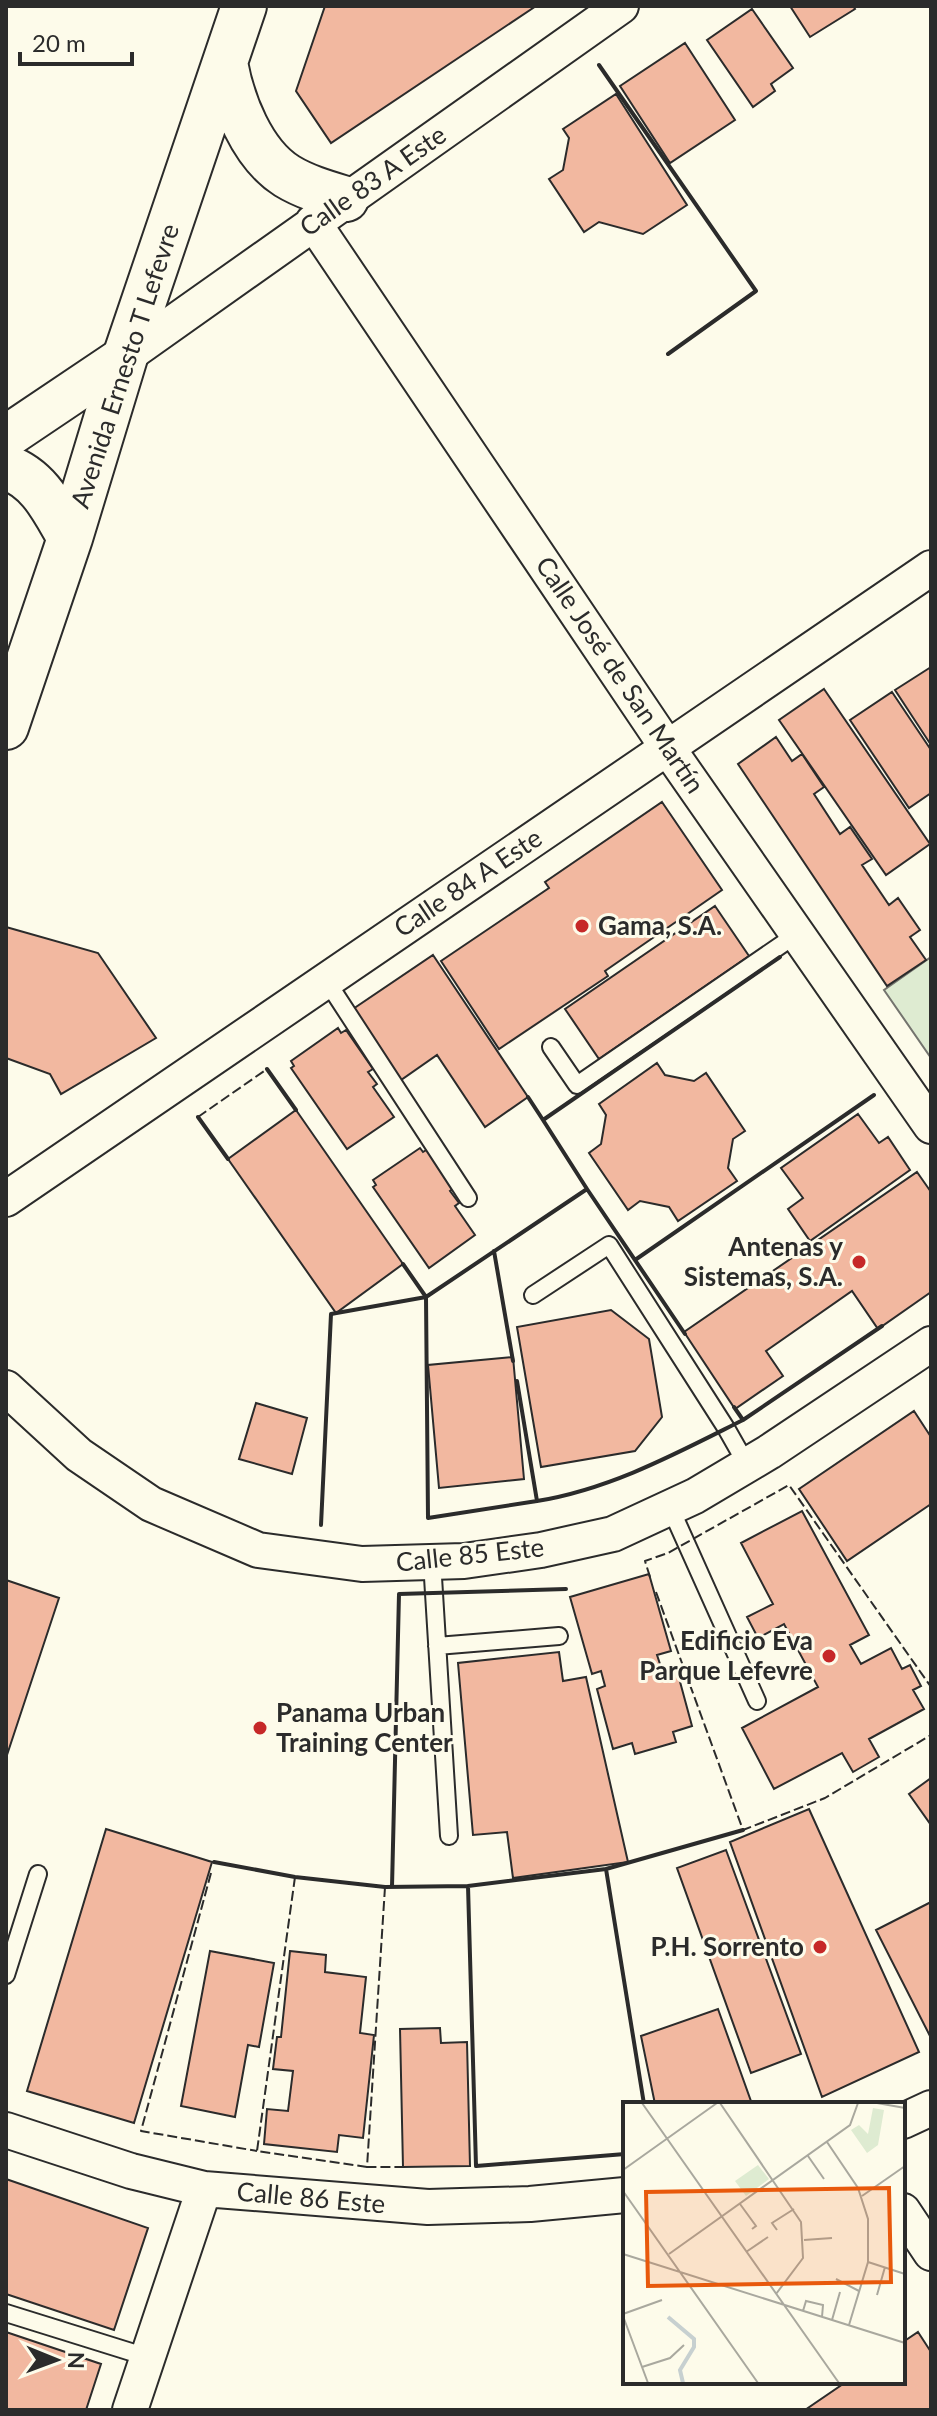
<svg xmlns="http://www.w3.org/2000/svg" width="937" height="2416" font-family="Lato,sans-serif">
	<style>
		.green { fill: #deebd1; stroke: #74746e; stroke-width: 2 }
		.building { fill: #f2b8a0; stroke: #2b2b2b; stroke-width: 2 }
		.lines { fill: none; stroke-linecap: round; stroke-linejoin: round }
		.service-casing { stroke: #2b2b2b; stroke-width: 20 }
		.minor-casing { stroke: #2b2b2b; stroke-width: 38 }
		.tertiary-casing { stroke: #2b2b2b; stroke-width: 46 }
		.secondary-casing { stroke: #2b2b2b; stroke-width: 48 }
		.service { stroke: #fdfbea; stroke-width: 16 }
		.minor { stroke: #fdfbea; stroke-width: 34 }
		.tertiary { stroke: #fdfbea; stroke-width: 42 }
		.secondary { stroke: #fdfbea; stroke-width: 44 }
		.fence { stroke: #2b2b2b; stroke-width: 2; stroke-dasharray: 10 4; stroke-linecap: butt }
		.wall { stroke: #2b2b2b; stroke-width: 4 }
		.poi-dot { fill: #c62828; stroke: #fdfbea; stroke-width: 3 }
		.labels { text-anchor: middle; stroke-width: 6; stroke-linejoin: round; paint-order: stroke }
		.street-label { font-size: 26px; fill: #2b2b2b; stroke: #fdfbea }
		.poi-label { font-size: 26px; font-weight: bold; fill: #2b2b2b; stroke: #fdfbea; text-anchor: end }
		.inset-river { fill: none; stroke: #c7d0d0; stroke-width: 4 }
		.inset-road { fill: none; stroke: #a9a89e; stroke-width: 2 }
		.view { fill: #e8590c; fill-opacity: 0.15; stroke: #e8590c; stroke-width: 4 }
		.inset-edge { fill: none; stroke: #2b2b2b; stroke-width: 4 }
	</style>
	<rect width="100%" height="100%" fill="#fdfbea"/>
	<!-- green -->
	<path class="green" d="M931 957V1058L884 990Z"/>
	<!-- building -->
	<path class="building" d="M325 6H536L331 143 296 91Z
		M790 6H853L855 9 810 37Z
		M752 9 793 68 771 84 775 91 753 107 707 40Z
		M685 43 735 120 670 163 620 86Z
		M616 94 687 205 643 234 599 222 584 232 549 179 563 170 569 138 563 129Z
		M931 667V745L895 690Z
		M824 689 930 844 886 875 779 720Z
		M892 692 931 750V793L909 808 850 720Z
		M776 737 792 761 802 754 824 787 814 794 840 834 850 827 872 859 862 865 889 905 898 898 920 930 910 937 926 960 887 986 738 764Z
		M662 802 722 890 605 971 608 976 499 1049 441 961 549 888 545 882Z
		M715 906 749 956 599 1059 565 1009Z
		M6 927 98 953 156 1038 61 1094 50 1074 6 1058Z
		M433 955 528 1097 485 1127 437 1055 401 1080 353 1009Z
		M338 1028 341 1033 346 1030 373 1069 368 1072 377 1084 373 1087 394 1117 347 1149 291 1068 294 1066 291 1061Z
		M657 1063 665 1075 694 1081 706 1073 745 1131 733 1139 728 1168 737 1181 678 1221 669 1207 640 1201 628 1210 589 1153 601 1144 606 1115 599 1104Z
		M296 1110 403 1264 336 1313 228 1159Z
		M858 1114 879 1143 888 1137 910 1170 810 1241 788 1209 803 1198 781 1168Z
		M420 1148 423 1152 428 1149 454 1188 450 1191 459 1203 455 1206 475 1235 429 1268 373 1187 376 1185 373 1180Z
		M917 1172 931 1192V1292L878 1329 852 1291 766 1351 783 1376 735 1409 684 1332Z
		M611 1310 649 1339 662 1417 635 1451 541 1467 517 1327Z
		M513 1357 524 1479 439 1488 428 1365Z
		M256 1403 307 1418 292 1474 239 1459Z
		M914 1411 931 1437V1504L847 1561 799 1489Z
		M802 1511 869 1635 850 1645 861 1664 891 1648 902 1669 910 1665 921 1686 913 1690 924 1709 869 1739 879 1757 853 1772 842 1753 774 1789 742 1728 818 1687 784 1624 758 1638 747 1617 773 1604 741 1543Z
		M649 1574 671 1651 657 1655 662 1670 676 1667 692 1726 673 1732 676 1742 635 1754 632 1743 613 1749 597 1689 605 1686 601 1671 592 1674 570 1597Z
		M6 1580 59 1598 6 1758Z
		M559 1652 563 1681 586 1677 628 1862 513 1878 507 1832 473 1835 458 1663Z
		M931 1778V1825L909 1794Z
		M809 1809 919 2052 822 2097 730 1842Z
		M106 1829 212 1862 134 2123 27 2091Z
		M726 1850 801 2054 751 2073 677 1868Z
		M931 1902V2038L876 1930Z
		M210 1951 274 1963 259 2047 248 2045 235 2117 181 2106Z
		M290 1951 326 1955 325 1972 366 1977 360 2033 374 2035 363 2138 339 2135 337 2152 264 2144 267 2109 288 2111 293 2071 273 2069 277 2037H281Z
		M718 2009 752 2104H655L641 2036Z
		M440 2028 441 2043 467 2042 470 2166 403 2167 400 2029Z
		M6 2179 148 2228 114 2330 6 2294Z
		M6 2332 101 2364 86 2410H6Z
		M918 2332 931 2352V2410H805L846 2382H903V2342Z"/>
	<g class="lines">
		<!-- service casing -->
		<g class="service-casing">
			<path id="service" d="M326 980 468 1198
				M551 1047 577 1085 797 934
				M533 1295 609 1245 726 1428 747 1465
				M670 1507 757 1701
				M432 1561 449 1836
				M437 1646 559 1636
				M6 1975 38 1874
				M6 2313 147 2357"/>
		</g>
		<!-- minor casing -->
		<g class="minor-casing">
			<path id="minor" d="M313 222 667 747 931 1126
				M125 357 621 6
				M6 1199 931 568
				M6 1388 79 1455 151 1504 258 1550 362 1564 464 1561 541 1550 613 1534 695 1496 769 1452 931 1344
				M903 2121 931 2108
				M6 2130 131 2171 204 2189 428 2207 530 2204 625 2195
				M903 2211 931 2253
				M130 2410 204 2189"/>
		</g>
		<!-- tertiary casing -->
		<g class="tertiary-casing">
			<path id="tertiary" d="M6 437 125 357"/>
		</g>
		<!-- secondary casing -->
		<g class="secondary-casing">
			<path id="secondary" d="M225 63C232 102 252 154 287 176 305 187 326 193 346 199
				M6 467C40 479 53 509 70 538
				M6 727 70 538 125 357 244 6"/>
		</g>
		<!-- service -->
		<use href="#service" class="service"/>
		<!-- minor -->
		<use href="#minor" class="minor"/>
		<!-- tertiary -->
		<use href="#tertiary" class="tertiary"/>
		<!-- secondary -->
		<use href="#secondary" class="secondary"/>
		<!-- fence -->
		<path class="fence" d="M198 1117 267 1069
			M650 1577 645 1561 668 1553 789 1485 931 1687
			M656 1592 743 1830 825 1798 931 1735
			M211 1873 141 2131 257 2151
			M295 1877 257 2151 367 2167
			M385 1887 367 2167H408"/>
		<!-- wall -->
		<path class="wall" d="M599 65 756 291 668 354
			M267 1069 296 1110
			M528 1097 543 1120
			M198 1117 228 1159
			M587 1189 543 1120 780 957
			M494 1251 513 1361
			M635 1260 874 1095
			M517 1381 537 1501C611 1489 677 1453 743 1420L734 1407
			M743 1420 882 1326
			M537 1501 428 1518 426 1297 587 1189 685 1334
			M321 1525 331 1314 426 1297 403 1264
			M214 1862 295 1877 385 1887 468 1886
			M606 1869 743 1830
			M392 1887 399 1594 566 1589
			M625 2154 476 2166 468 1886 606 1869 644 2104"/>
	</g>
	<!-- markers -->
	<g class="poi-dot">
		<circle cx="582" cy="926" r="8"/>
		<circle cx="859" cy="1262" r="8"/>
		<circle cx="829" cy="1656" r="8"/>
		<circle cx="260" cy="1728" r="8"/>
		<circle cx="820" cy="1947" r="8"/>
	</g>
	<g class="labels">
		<!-- street labels -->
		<g class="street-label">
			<text transform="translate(373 181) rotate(-35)" y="9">Calle 83 A Este</text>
			<text transform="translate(125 366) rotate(-72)" y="9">Avenida Ernesto T Lefevre</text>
			<text transform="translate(620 675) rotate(56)" y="9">Calle José de San Martín</text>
			<text transform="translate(468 883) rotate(-34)" y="9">Calle 84 A Este</text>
			<text transform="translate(470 1555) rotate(-6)" y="9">Calle 85 Este</text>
			<text transform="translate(311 2198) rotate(5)" y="9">Calle 86 Este</text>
		</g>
		<!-- poi labels -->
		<g class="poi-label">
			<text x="598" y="935" text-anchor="start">Gama, S.A.</text>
			<text x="843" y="1256">Antenas y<tspan x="843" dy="30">Sistemas, S.A.</tspan></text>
			<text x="813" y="1650">Edificio Eva<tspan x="813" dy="30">Parque Lefevre</tspan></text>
			<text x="276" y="1722" text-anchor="start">Panama Urban<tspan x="276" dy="30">Training Center</tspan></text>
			<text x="804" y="1956">P.H. Sorrento</text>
		</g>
	</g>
	<!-- overview -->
	<g transform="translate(623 2102)">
		<rect width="282" height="282" fill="#fdfbea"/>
		<path d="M250 6 261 8 255 43 244 51 228 28 236 23 245 32ZM135 63 146 77 123 94 112 79Z" fill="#deebd1"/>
		<path class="inset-river" d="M45 215 71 237V245L57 268 60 281"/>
		<path class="inset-road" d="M19 1 216 281M97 1 178 120 180 156 153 192M254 1 282 6M204 40 235 86 245 117V160L226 223M185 54 201 77M0 68 94 1M0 89 135 281M239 94 282 64M117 102 133 124 129 127M154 128 149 121 171 107M181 138 209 136M123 150 145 135M0 152 282 241M46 152 227 23 235 1M245 160 282 172M213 177 236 189M254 193 262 165M180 209 183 199 200 203 199 215M0 212 39 198M0 214 25 281M209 218 217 190M19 265 47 256 61 243"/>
		<path class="view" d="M266 86 268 180 25 184 23 90Z"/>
		<rect width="282" height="282" class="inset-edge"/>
	</g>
	<!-- border -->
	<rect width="937" height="2416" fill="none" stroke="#2b2b2b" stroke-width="16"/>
	<!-- north arrow -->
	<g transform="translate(56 2360) rotate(91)" stroke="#fdfbea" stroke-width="6" paint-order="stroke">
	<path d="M0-6L14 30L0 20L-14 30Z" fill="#2b2b2b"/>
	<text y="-12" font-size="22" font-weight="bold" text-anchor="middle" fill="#2b2b2b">N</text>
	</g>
	<!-- scale -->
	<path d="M20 52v12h112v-12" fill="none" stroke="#2b2b2b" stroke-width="4"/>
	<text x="32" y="52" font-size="24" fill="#2b2b2b" stroke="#fdfbea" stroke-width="6" paint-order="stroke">20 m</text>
</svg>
